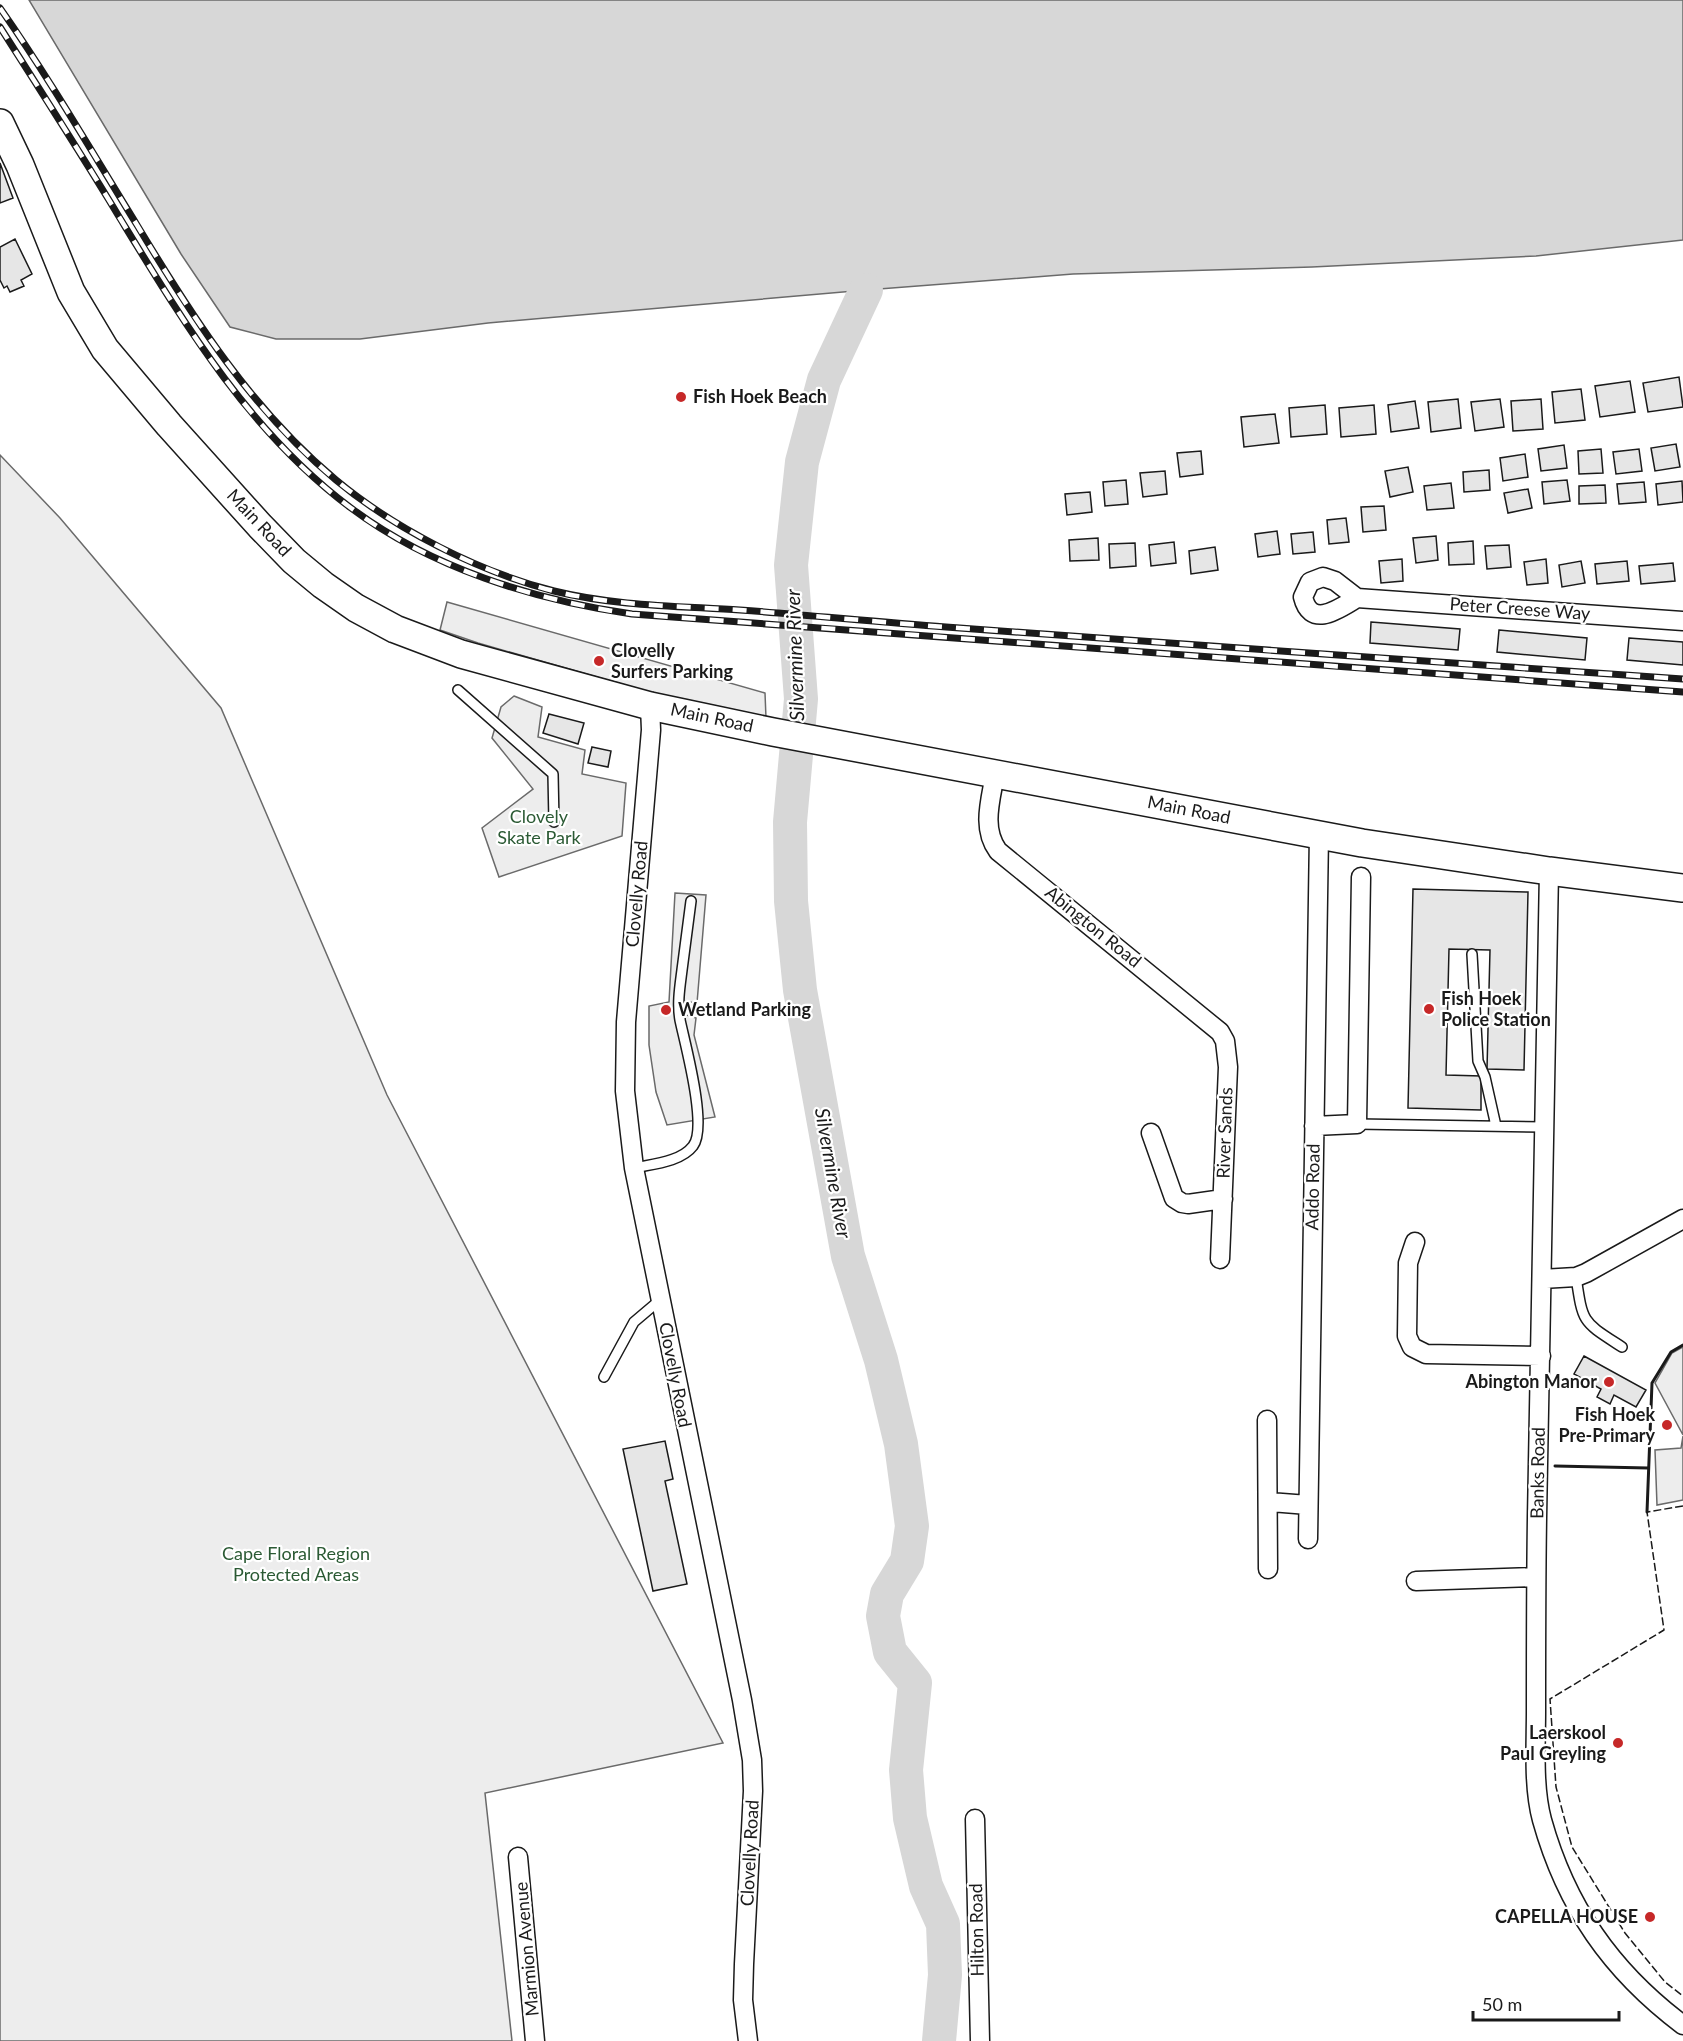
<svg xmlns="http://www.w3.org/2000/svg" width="1683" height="2041" font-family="Lato,sans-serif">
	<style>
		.built { fill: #ededed; stroke: #6a6a6a; stroke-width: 1.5 }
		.water { fill: #d7d7d7; stroke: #6a6a6a; stroke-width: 1.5 }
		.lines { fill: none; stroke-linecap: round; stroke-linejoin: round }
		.river { stroke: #d7d7d7; stroke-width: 34 }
		.building { fill: #e6e6e6; stroke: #1a1a1a; stroke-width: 1.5 }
		.lane-casing { stroke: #1a1a1a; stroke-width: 12 }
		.street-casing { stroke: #1a1a1a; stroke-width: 21 }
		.primary-casing { stroke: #1a1a1a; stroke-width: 30 }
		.lane { stroke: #fff; stroke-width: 9 }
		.street { stroke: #fff; stroke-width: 18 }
		.primary { stroke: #fff; stroke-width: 27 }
		.rail-casing { stroke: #1a1a1a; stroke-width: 7 }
		.rail { stroke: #fff; stroke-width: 4.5; stroke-dasharray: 14; stroke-linecap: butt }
		.fence { stroke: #1a1a1a; stroke-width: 1.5; stroke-dasharray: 8 3; stroke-linecap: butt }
		.wall { stroke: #1a1a1a; stroke-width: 3 }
		.poi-dot { fill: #c62828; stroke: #fff; stroke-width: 2 }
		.labels { text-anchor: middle; stroke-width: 4.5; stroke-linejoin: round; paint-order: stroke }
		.poi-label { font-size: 18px; font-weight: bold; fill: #1a1a1a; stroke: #fff; text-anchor: start }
		.street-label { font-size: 18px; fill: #1a1a1a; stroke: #fff }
		.park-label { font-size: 18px; fill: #2b5a34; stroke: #fff }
		.water-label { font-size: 20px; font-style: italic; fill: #1a1a1a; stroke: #fff }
	</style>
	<rect width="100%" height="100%" fill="#fff"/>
	<!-- built -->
	<path class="built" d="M0 455 60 518 221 708 387 1095 723 1743 485 1793 512 2041H0Z
		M447 602 765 693 766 718 670 698 478 643 440 630Z
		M514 696 542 707 538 737 585 750 582 774 626 783 622 836 499 877 482 828 533 789 492 738 501 707Z
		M675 893 706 895 697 1003 683 1001V1014L696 1018 694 1035 715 1117 667 1125 656 1092 649 1045V1006L669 1002Z
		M1683 1347V1435L1655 1383 1672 1353Z
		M1683 1436V1500L1657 1505 1655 1450 1681 1448Z"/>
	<!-- water -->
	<path class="water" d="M29 0H1683V240L1536 256 1312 267 1073 274 866 290 488 323 360 339H276L230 327 181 254Z"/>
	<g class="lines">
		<!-- river -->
		<path class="river" d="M866 290 824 380 802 462 791 565 801 699 790 822 791 901 800 990 848 1256 881 1360 901 1444 912 1526 907 1561 887 1594 883 1616 890 1652 915 1683 906 1770 910 1818 926 1886 943 1924 945 1975 939 2041"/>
	</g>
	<!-- building -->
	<path class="building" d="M0 163 13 198 0 203Z
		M15 239 32 274 21 280 24 286 10 292 7 286 4 288 0 280V247Z
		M1679 377 1683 407 1648 412 1643 383Z
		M1630 381 1635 412 1600 417 1595 386Z
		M1581 389 1585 420 1555 423 1552 392Z
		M1458 399 1461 428 1431 432 1428 402Z
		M1500 399 1504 427 1475 431 1471 402Z
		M1541 399 1543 429 1513 431 1511 401Z
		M1415 401 1419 428 1391 432 1388 405Z
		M1325 405 1327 434 1291 437 1289 408Z
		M1374 405 1376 434 1341 437 1339 408Z
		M1275 414 1279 443 1244 447 1241 417Z
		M1676 444 1680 467 1655 471 1651 448Z
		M1564 445 1567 468 1541 471 1538 449Z
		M1601 449 1603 473 1579 474 1578 451Z
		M1639 449 1642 471 1616 474 1613 452Z
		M1201 451 1203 474 1180 477 1177 453Z
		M1525 454 1528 477 1503 481 1500 458Z
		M1408 467 1413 492 1390 497 1385 471Z
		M1489 470 1490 490 1464 492 1463 472Z
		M1165 471 1167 494 1143 497 1140 473Z
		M1126 480 1128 504 1105 506 1103 482Z
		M1567 480 1570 501 1544 504 1542 482Z
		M1682 481 1683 502 1658 505 1656 484Z
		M1644 482 1646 502 1619 504 1617 484Z
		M1451 483 1454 508 1427 510 1424 486Z
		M1605 485 1606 503 1579 504V486Z
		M1528 489 1532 508 1508 513 1504 493Z
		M1090 492 1092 512 1067 515 1065 494Z
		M1384 506 1386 530 1363 532 1361 507Z
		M1346 518 1349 542 1329 544 1327 520Z
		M1277 531 1280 554 1258 557 1255 534Z
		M1313 532 1315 552 1293 554 1291 534Z
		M1436 536 1438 560 1416 563 1413 538Z
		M1098 538 1099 560 1070 561 1069 540Z
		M1473 541 1474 564 1449 565 1448 543Z
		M1174 542 1176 563 1151 566 1149 545Z
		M1135 543 1136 566 1110 568 1109 544Z
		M1509 545 1511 567 1487 569 1485 546Z
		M1215 547 1218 570 1191 574 1189 551Z
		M1402 559 1403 581 1381 583 1379 561Z
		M1546 559 1548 583 1527 585 1524 562Z
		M1581 561 1585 583 1562 587 1559 565Z
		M1627 561 1629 581 1597 584 1595 564Z
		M1673 563 1675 581 1641 584 1639 566Z
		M1371 622 1460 629 1458 650 1370 643Z
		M1499 630 1587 638 1585 660 1497 652Z
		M1629 638 1683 642V665L1627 660Z
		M549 714 584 723 578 744 543 733Z
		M592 747 611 751 608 767 588 763Z
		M1413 889 1528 892 1524 1070 1487 1069 1490 950 1449 949 1446 1075 1481 1076V1110L1408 1108Z
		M1584 1356 1646 1390 1636 1407 1614 1395 1610 1404 1597 1397 1601 1389 1574 1374Z
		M665 1441 673 1479 665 1481 687 1584 653 1591 623 1449Z"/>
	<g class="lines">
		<!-- lane casing -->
		<g class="lane-casing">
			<path id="lane" d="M458 690 553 774 554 822
				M1472 954 1478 1061 1485 1077 1496 1126
				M1357 1124 1544 1127
				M634 1168C652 1164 681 1162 693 1146 708 1127 685 1044 680 1020 677 1003 680 986 682 970 685 947 688 924 691 901
				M1576 1277C1583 1324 1582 1321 1622 1347
				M604 1377 634 1322 660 1300"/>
		</g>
		<!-- street casing -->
		<g class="street-casing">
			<path id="street" d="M1357 598C1340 608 1311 630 1303 597L1310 582 1323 577 1335 581 1357 598 1683 621
				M650 706 651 730 626 1022 625 1091 634 1168 742 1700 752 1760 753 1791 744 1964 743 2000 748 2041
				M995 774C991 799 981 828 998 851L1220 1032 1225 1041 1228 1067 1220 1259
				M1549 871C1544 1086 1541 1302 1537 1518 1536 1582 1536 1647 1536 1711 1536 1746 1533 1787 1542 1820 1566 1906 1611 1971 1683 2025
				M1314 1126 1357 1124 1361 877
				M1151 1133 1174 1198 1182 1203 1188 1204 1223 1199
				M1415 1242 1408 1263 1407 1336 1412 1347 1426 1354 1541 1356
				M1542 1279 1576 1277 1586 1273 1683 1219
				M1267 1420 1268 1569
				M1269 1502 1308 1505
				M1308 1539 1319 834
				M1416 1581 1536 1577
				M975 1819 980 2041
				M518 1857 535 2041"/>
		</g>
		<!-- primary casing -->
		<g class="primary-casing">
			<path id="primary" d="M0 123 20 165 71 292 105 349 169 425 260 526 294 561 323 585 356 608 395 629 461 654 650 706 773 732 1362 843 1549 871 1683 888"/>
		</g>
		<!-- lane -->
		<use href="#lane" class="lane"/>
		<!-- street -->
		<use href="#street" class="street"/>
		<!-- primary -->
		<use href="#primary" class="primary"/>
		<!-- rail casing -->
		<g class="rail-casing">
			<path id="rail" d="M0 8C49 78 92 152 137 225 193 318 252 410 336 480 395 529 479 572 554 591 615 606 677 606 740 610 808 615 877 622 946 627 1192 645 1437 662 1683 679
				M0 27C40 90 80 152 118 215 184 323 248 431 351 508 431 568 534 600 632 614L1683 692"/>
		</g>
		<!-- rail -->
		<use href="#rail" class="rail"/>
		<!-- fence -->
		<path class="fence" d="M1683 1506 1647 1512 1664 1630 1550 1699 1556 1787 1572 1847 1625 1933 1665 1982 1683 1996"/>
		<!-- wall -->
		<path class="wall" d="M1555 1466 1648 1468
			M1647 1512 1652 1383 1671 1352 1683 1345"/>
	</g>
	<!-- markers -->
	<g class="poi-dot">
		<circle cx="681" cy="397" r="6"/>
		<circle cx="599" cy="661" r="6"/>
		<circle cx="1429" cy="1009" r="6"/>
		<circle cx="666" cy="1010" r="6"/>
		<circle cx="1609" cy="1382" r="6"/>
		<circle cx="1667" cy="1425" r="6"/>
		<circle cx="1618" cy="1743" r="6"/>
		<circle cx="1650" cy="1917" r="6"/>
	</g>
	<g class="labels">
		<!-- poi labels -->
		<g class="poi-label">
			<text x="693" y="403">Fish Hoek Beach</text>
			<text x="611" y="657">Clovelly<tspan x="611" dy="21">Surfers Parking</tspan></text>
			<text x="1441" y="1005">Fish Hoek<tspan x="1441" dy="21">Police Station</tspan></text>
			<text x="678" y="1016">Wetland Parking</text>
			<text x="1597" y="1388" text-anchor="end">Abington Manor</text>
			<text x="1655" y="1421" text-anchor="end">Fish Hoek<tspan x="1655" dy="21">Pre-Primary</tspan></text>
			<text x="1606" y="1739" text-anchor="end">Laerskool<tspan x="1606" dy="21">Paul Greyling</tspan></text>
			<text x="1638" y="1923" text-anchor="end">CAPELLA HOUSE</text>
		</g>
		<!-- street labels -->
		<g class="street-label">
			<text transform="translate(259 523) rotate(47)" y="6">Main Road</text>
			<text transform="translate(1520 609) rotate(4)" y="6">Peter Creese Way</text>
			<text transform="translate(712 718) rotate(12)" y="6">Main Road</text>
			<text transform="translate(1189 810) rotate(11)" y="6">Main Road</text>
			<text transform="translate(637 894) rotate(-85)" y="6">Clovelly Road</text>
			<text transform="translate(1093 927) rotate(39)" y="6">Abington Road</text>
			<text transform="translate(1225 1133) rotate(-88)" y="6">River Sands</text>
			<text transform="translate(1313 1187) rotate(-89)" y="6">Addo Road</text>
			<text transform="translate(675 1375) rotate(79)" y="6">Clovelly Road</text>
			<text transform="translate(1538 1473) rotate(-89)" y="6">Banks Road</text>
			<text transform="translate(750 1853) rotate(-87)" y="6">Clovelly Road</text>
			<text transform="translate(977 1930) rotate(-91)" y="6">Hilton Road</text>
			<text transform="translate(527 1949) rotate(-95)" y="6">Marmion Avenue</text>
		</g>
		<!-- park labels -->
		<g class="park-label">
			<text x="539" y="823">Clovely<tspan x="539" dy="21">Skate Park</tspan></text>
			<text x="296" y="1560">Cape Floral Region<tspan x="296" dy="21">Protected Areas</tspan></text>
		</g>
		<!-- water labels -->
		<g class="water-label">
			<text transform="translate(795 655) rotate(-92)" y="7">Silvermine River</text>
			<text transform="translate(833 1173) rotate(80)" y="7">Silvermine River</text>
		</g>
	</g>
	<!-- scale -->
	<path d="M1473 2011v9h146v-9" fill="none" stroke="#1a1a1a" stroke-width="3"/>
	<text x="1482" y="2011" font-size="18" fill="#1a1a1a" stroke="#ffffff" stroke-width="4.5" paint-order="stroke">50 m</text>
</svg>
